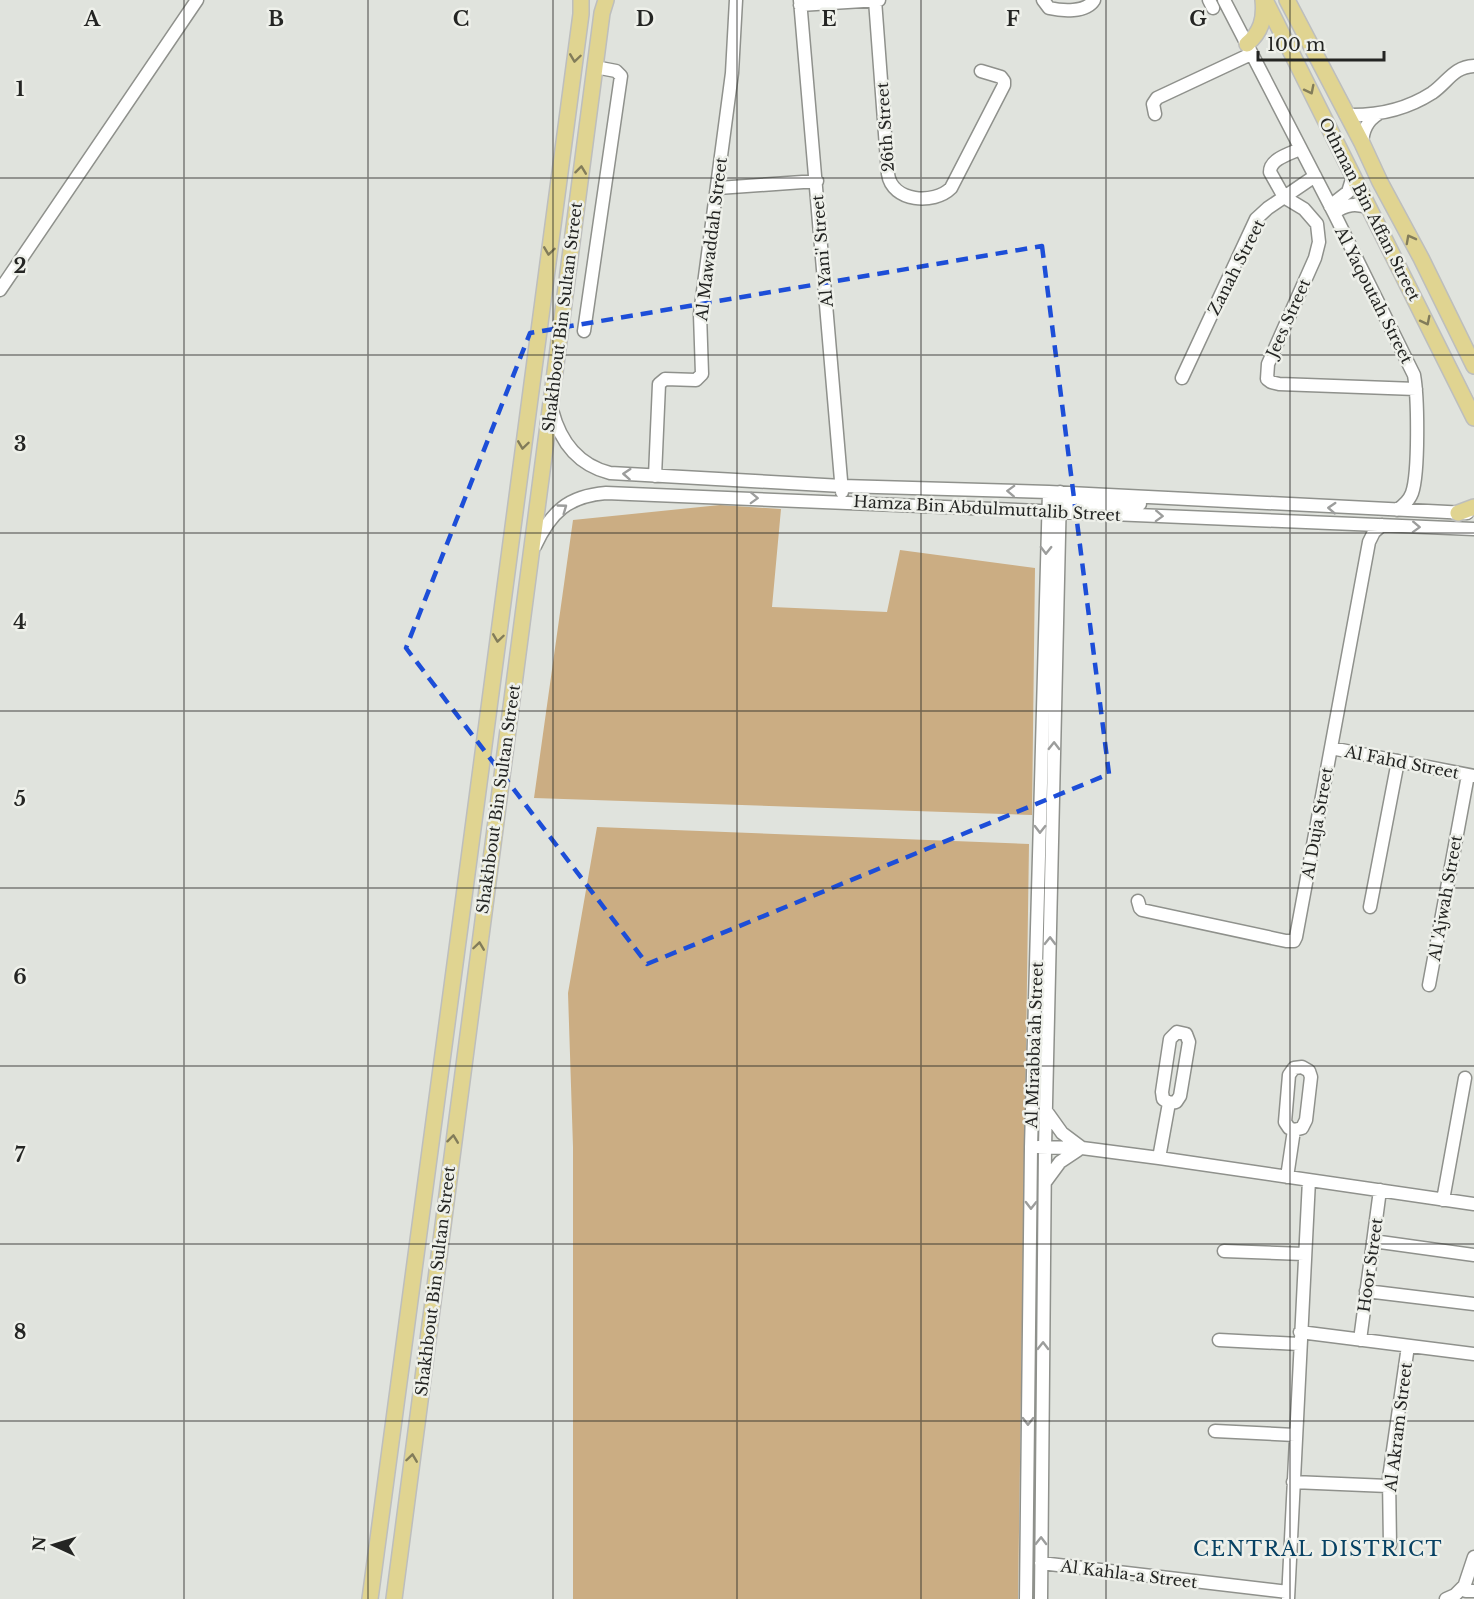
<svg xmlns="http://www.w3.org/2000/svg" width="1474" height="1599" font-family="'Libre Baskerville',serif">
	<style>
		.green { fill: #cbad83 }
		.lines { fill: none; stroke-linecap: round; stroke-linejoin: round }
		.minor-casing { stroke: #8f918c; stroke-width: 15 }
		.major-casing { stroke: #bdbebd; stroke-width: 18 }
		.minor { stroke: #fff; stroke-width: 12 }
		.major { stroke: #e0d491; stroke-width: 15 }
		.oneway { stroke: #827c5a }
		.oneway2 { stroke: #9c9d9c }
		.marked { fill: none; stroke: #1d4ed8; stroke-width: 4.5; stroke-dasharray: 12 8; stroke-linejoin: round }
		.grid { fill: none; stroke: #242523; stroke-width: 1.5; stroke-opacity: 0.55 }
		.labels { text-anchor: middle; stroke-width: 5; stroke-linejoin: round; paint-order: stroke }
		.street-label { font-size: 16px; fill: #242523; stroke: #eef0ea }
		.quarter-label { font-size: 20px; letter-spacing: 1.5px; fill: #074163; stroke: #eef0ea }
		.grid-label { font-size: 20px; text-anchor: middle; font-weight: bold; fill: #242523; stroke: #eef0ea; stroke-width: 5; stroke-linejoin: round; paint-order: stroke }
	</style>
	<rect width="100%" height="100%" fill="#e0e3dd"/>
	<!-- green -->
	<path class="green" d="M720 505 781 509 772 607 887 612 900 550 1035 568 1032 815 534 798 573 520Z
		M597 827 1029 844 1018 1599H573V1147L568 993Z"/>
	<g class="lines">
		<!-- minor casing -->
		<g class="minor-casing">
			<path id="minor" d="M800 0 842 492
				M875 0 888 174C892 202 934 205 951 188L1004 85V81L1001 77 981 71
				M1043 0 1049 8C1062 11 1086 13 1094 0
				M1209 0 1213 8
				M1224 0 1334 213 1414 375C1418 397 1419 473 1412 493 1409 501 1403 506 1397 510
				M800 5 879 0
				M1155 114 1153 104 1157 98 1251 54
				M1346 115C1376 116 1407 109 1432 93 1448 82 1453 67 1474 66
				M1362 143C1363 130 1367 121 1378 114
				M1300 149C1289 154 1270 159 1270 172L1284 197 1304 209 1317 224 1319 242 1315 258 1268 364 1267 379 1271 382 1279 384 1416 389
				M718 188 817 181
				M1330 206 1348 192 1353 176
				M1334 213C1346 204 1356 203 1370 208
				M0 290 197 0
				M584 331 621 76 616 71 595 67
				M1182 378 1256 219 1268 208 1315 176
				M552 410C560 441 578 465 610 473L842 486 1049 492 1467 513
				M655 476 659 384 665 379 696 380 702 374 700 314 732 73 736 0
				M1053 506 1065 503 1140 504
				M535 546C551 512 568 496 606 493L1474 529
				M1331 748 1474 776
				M1138 901 1140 908 1142 910 1286 941H1294L1296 937 1369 542 1374 532 1382 525
				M1370 907 1398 761
				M1429 985 1468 775
				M1177 1032 1186 1034 1189 1042 1180 1096 1176 1102 1169 1103 1163 1099 1162 1092 1170 1039Z
				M1302 1067 1309 1071 1311 1077 1306 1120 1302 1128 1294 1130 1289 1128 1285 1122 1289 1075 1294 1068Z
				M1047 1112 1062 1133 1082 1148
				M1038 1147 1082 1148 1159 1158 1474 1204
				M1159 1158 1169 1103
				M1287 1177 1294 1130
				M1046 1181 1060 1162 1078 1150
				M1443 1200 1465 1078
				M1373 1241 1474 1255
				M1224 1251 1304 1254
				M1366 1291 1474 1304
				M1300 1332 1474 1354
				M1219 1340 1299 1344
				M1360 1340 1380 1190
				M1215 1431 1295 1435
				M1293 1482 1388 1486
				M1390 1545 1389 1478 1408 1346
				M1041 1563 1288 1592
				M1473 1591H1466L1464 1587 1474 1557
				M1026 1599 1031 1147 1049 492
				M1041 1599 1045 1148 1060 492
				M1288 1599 1309 1180
				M1446 1599 1455 1595 1465 1585"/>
		</g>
		<!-- major casing -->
		<g class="major-casing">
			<path id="major" d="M1265 0 1474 418
				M1287 0 1362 143 1380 182 1421 258 1474 366
				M1247 44C1261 32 1265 19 1263 0
				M1458 513 1474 507
				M370 1599C442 1071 510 542 581 14V0
				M394 1599 595 67 602 13 606 0"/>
		</g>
		<!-- minor -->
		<use href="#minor" class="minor"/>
		<!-- major -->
		<use href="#major" class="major"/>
	</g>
	<!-- one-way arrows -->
	<defs><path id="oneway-chevron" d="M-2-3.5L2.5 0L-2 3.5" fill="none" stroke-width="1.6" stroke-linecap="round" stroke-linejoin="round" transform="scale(1.5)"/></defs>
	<g class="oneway">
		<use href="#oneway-chevron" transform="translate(575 58) rotate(98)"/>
		<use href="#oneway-chevron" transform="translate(1310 90) rotate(63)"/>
		<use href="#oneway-chevron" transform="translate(581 170) rotate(-83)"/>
		<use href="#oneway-chevron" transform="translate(1410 239) rotate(-118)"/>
		<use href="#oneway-chevron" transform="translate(549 251) rotate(98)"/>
		<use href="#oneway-chevron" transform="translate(1426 321) rotate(63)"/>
		<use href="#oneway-chevron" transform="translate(523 445) rotate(98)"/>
		<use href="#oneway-chevron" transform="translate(498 638) rotate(98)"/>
		<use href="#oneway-chevron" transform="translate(479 946) rotate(-82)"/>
		<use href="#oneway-chevron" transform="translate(453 1139) rotate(-83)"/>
		<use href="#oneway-chevron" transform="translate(412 1458) rotate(-82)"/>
	</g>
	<g class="oneway2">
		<use href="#oneway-chevron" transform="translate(627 474) rotate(-176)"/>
		<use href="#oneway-chevron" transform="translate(1011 491) rotate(-178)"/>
		<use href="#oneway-chevron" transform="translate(754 498) rotate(2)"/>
		<use href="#oneway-chevron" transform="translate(563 508) rotate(-36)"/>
		<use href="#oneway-chevron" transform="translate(1332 508) rotate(-177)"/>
		<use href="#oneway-chevron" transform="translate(1159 516) rotate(2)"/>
		<use href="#oneway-chevron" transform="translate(1416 527) rotate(2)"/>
		<use href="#oneway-chevron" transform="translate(1046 550) rotate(91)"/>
		<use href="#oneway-chevron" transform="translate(1054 746) rotate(-89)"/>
		<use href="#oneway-chevron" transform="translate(1040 829) rotate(91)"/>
		<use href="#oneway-chevron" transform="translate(1050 941) rotate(-89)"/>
		<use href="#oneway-chevron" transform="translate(1031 1205) rotate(91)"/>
		<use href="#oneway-chevron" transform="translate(1043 1346) rotate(-89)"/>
		<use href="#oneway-chevron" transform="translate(1028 1421) rotate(91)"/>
		<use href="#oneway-chevron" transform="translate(1041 1541) rotate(-89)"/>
	</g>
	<!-- marked area -->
	<path class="marked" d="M1042 246 1109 774 647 964 406 648 530 333Z"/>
	<!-- grid -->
	<path class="grid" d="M184 0V1599M368 0V1599M553 0V1599M737 0V1599M921 0V1599M1106 0V1599M1290 0V1599M0 178H1474M0 355H1474M0 533H1474M0 711H1474M0 888H1474M0 1066H1474M0 1244H1474M0 1421H1474"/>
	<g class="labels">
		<!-- street labels -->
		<g class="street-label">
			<text transform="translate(885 127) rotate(-94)" y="6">26th Street</text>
			<text transform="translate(1370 209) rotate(63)" y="6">Othman Bin Affan Street</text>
			<text transform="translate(711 239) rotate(-83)" y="6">Al Mawaddah Street</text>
			<text transform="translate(822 251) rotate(-95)" y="6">Al Yani' Street</text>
			<text transform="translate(1236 267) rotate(-63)" y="6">Zanah Street</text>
			<text transform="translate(1374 295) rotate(63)" y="6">Al Yaqoutah Street</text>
			<text transform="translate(562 317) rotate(-83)" y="6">Shakhbout Bin Sultan Street</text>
			<text transform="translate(1288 318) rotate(-66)" y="6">Jees Street</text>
			<text transform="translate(987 508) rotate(3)" y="6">Hamza Bin Abdulmuttalib Street</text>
			<text transform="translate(1402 762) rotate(11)" y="6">Al Fahd Street</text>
			<text transform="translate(498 799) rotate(-82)" y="6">Shakhbout Bin Sultan Street</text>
			<text transform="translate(1317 823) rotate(-80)" y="6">Al Duja Street</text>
			<text transform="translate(1445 898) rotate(-80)" y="6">Al 'Ajwah Street</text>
			<text transform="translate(1034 1045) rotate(-88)" y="6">Al Mirabba'ah Street</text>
			<text transform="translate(1370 1265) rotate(-82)" y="6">Hoor Street</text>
			<text transform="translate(435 1281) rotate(-83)" y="6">Shakhbout Bin Sultan Street</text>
			<text transform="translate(1398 1427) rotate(-83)" y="6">Al Akram Street</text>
			<text transform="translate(1129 1574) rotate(7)" y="6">Al Kahla-a Street</text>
		</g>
		<!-- quarter labels -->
		<g class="quarter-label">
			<text x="1318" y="1556">CENTRAL DISTRICT</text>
		</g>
	</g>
	<g class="grid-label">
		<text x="92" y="26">A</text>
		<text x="276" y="26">B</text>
		<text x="461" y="26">C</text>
		<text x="645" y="26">D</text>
		<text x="829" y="26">E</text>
		<text x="1013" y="26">F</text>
		<text x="1198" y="26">G</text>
		<text x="20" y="96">1</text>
		<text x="20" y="273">2</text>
		<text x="20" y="451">3</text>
		<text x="20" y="629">4</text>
		<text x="20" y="806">5</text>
		<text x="20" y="984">6</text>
		<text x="20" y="1162">7</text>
		<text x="20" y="1339">8</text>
	</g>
	<!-- north arrow -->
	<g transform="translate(54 1545) rotate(274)" stroke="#eef0ea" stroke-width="4.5" paint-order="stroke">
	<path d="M0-4.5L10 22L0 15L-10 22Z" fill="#242523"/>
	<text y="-9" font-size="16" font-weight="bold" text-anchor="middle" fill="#242523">N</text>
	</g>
	<!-- scale -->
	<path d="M1258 51v9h126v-9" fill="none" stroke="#242523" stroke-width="3"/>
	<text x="1267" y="51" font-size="18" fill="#242523" stroke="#eef0ea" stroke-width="4.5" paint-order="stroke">100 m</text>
</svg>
